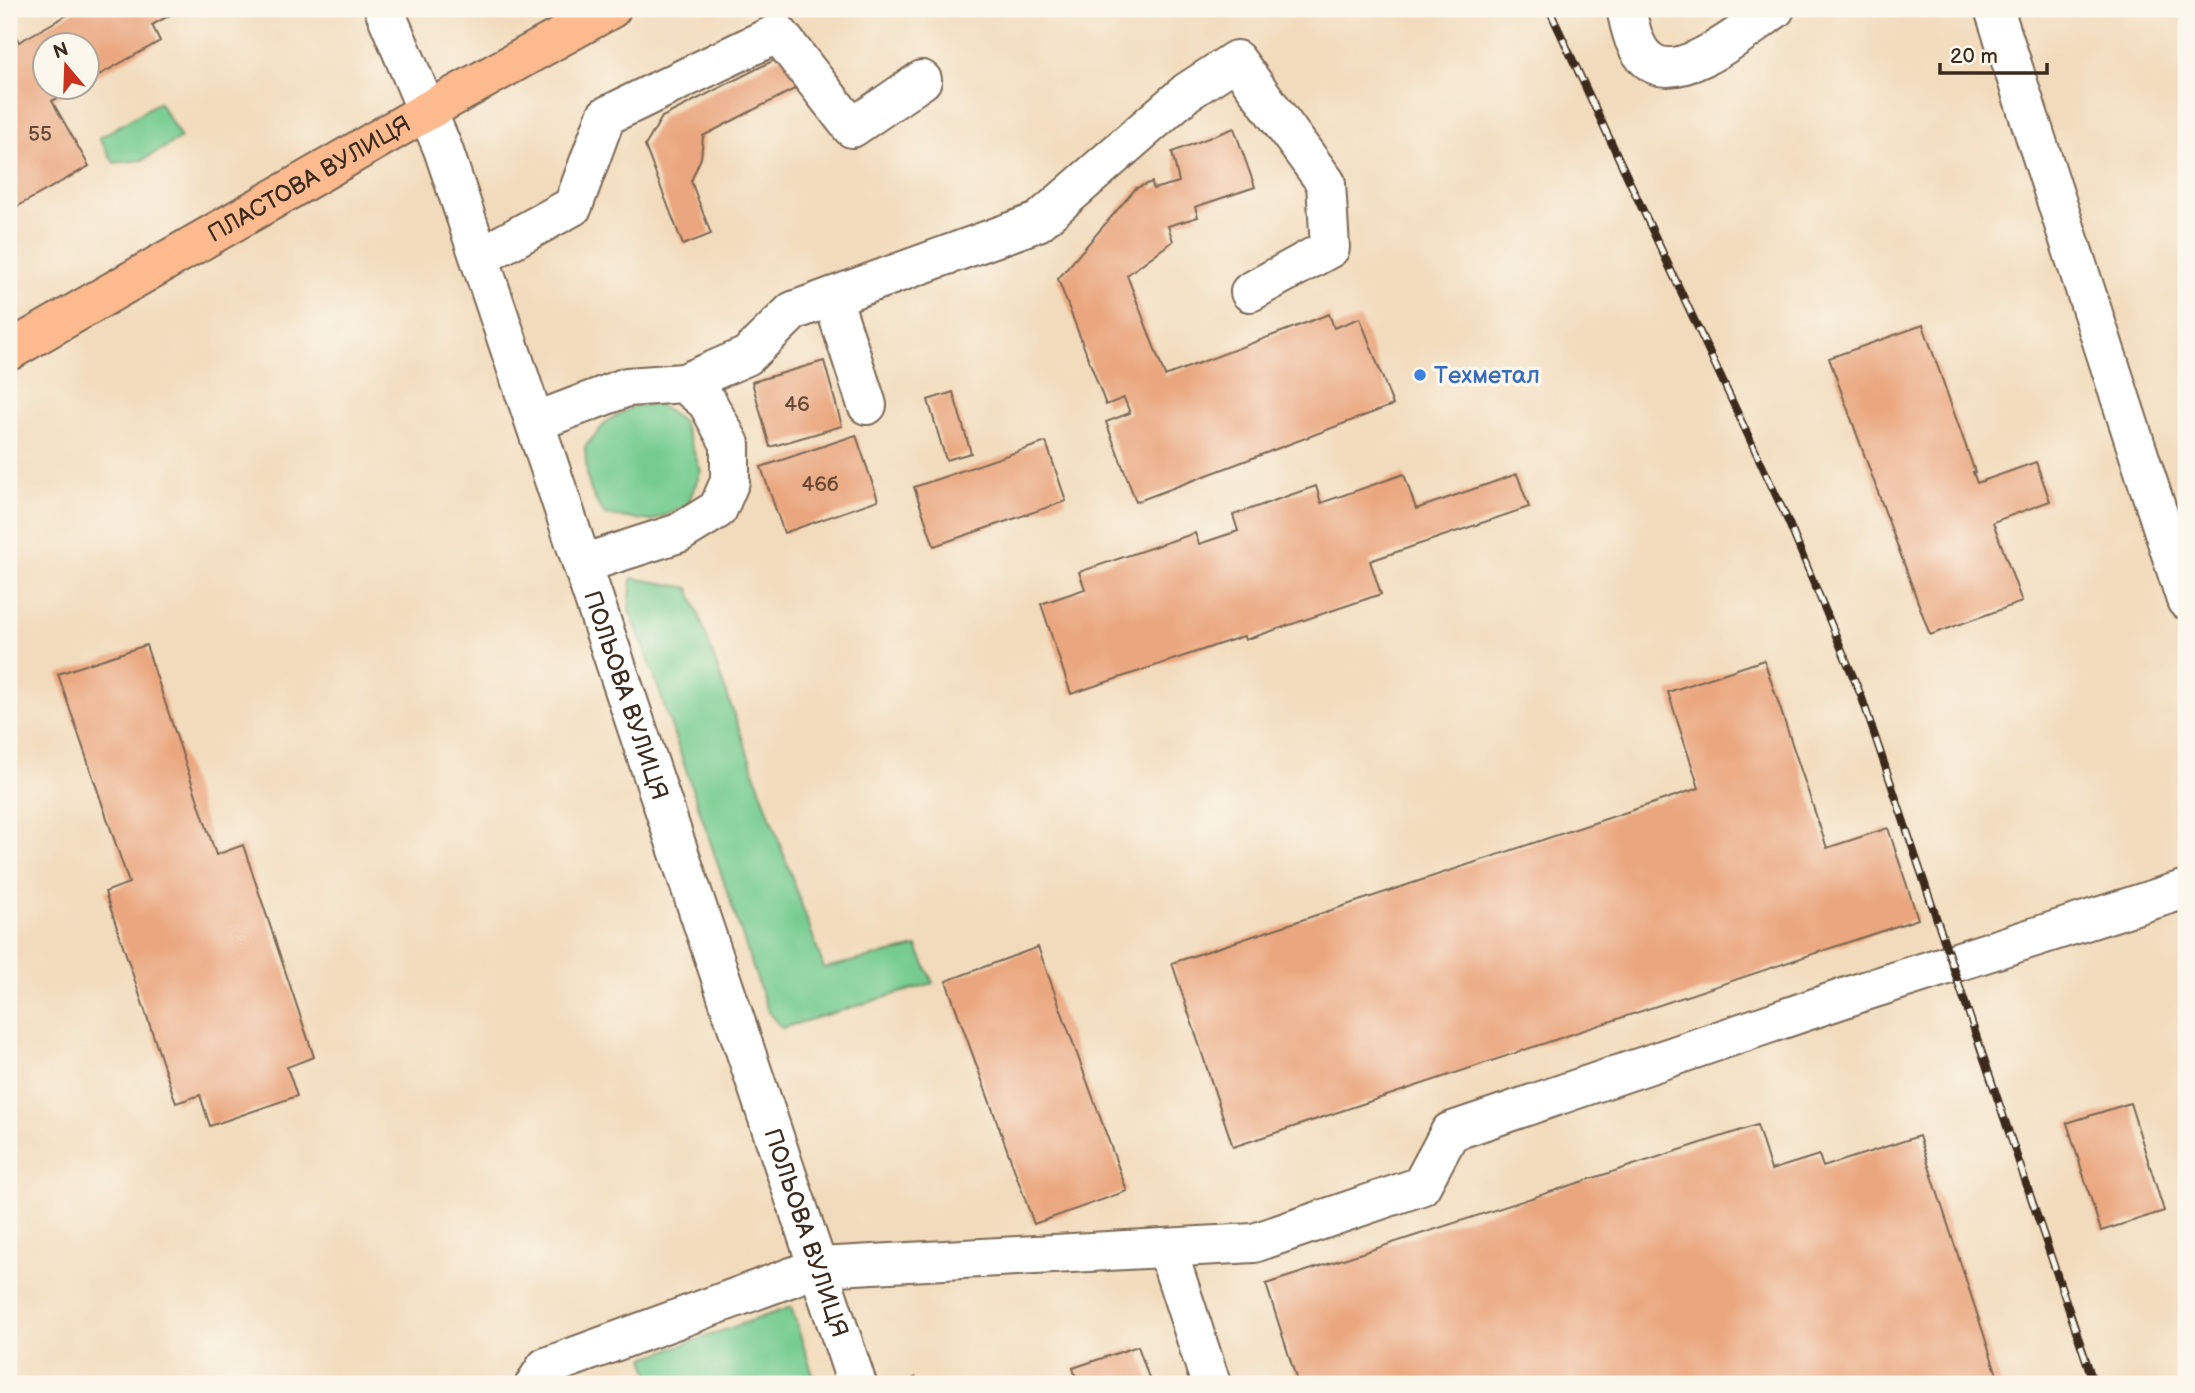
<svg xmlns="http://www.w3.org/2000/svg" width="2195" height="1393" font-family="'Balsamiq Sans',sans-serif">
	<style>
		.green { fill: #76cc90; stroke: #587b57; stroke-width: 2 }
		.building { fill: #eaa67e }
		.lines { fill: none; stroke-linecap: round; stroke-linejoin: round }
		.minor-casing { stroke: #7b6855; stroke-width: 42 }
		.major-casing { stroke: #7b6855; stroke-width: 42 }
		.path { stroke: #7b6855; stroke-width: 4.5; stroke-dasharray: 2 5; stroke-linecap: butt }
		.minor { stroke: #fff; stroke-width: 38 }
		.major { stroke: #fcba8e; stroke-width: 38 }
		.rail-casing { stroke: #3b2a1e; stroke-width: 8 }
		.rail { stroke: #fbf7ec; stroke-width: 5; stroke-dasharray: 16; stroke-linecap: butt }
		.shop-dot { fill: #3f7fe0; stroke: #fbf7ec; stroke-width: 2.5 }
		.labels { text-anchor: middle; stroke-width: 7; stroke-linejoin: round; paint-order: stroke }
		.number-label { font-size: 21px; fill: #674936 }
		.street-label { font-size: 24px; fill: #3b2a1e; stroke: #fbf7ec }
		.shop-label { font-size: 24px; fill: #366cbe; stroke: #fbf7ec; text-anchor: start }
	</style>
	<rect width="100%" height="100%" fill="#fbf7ec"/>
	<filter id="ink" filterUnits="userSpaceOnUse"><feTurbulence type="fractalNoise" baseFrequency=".0143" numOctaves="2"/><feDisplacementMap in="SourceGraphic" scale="14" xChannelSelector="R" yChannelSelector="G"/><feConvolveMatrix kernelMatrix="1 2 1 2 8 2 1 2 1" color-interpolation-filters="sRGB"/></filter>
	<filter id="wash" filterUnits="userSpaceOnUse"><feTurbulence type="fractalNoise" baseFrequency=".00686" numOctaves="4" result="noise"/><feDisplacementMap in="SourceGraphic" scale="28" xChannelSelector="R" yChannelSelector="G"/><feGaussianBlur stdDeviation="1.57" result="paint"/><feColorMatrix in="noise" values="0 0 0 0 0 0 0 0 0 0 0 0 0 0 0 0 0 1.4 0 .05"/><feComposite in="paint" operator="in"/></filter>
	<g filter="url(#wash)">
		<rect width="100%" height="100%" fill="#f2dbbc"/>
		<!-- green -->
		<path class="green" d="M159 102 181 138 143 160 114 163 99 138Z
			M657 404 682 421 701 471 687 506 651 521 605 515C586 489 587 478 585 447L607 421 634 406Z
			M632 578 689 588 824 968 917 947 933 983 782 1028 768 1012 645 649 629 610Z
			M791 1307 816 1384H653L644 1358Z"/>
		<g id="blocks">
			<!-- building -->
			<path class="building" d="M78 9H181L152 25 160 41 88 81V46H46V88H76L52 101 89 166 9 211V24L19 42Z
				M790 52 806 83 703 136 701 158 691 181 711 234 683 245 645 146 662 117Z
				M1234 128 1255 187 1195 207 1198 217 1168 226 1173 241 1127 275 1165 376 1329 314 1334 328 1360 318 1393 405 1136 502 1106 422 1130 413 1124 398 1106 405 1058 279 1136 188 1152 182 1153 189 1179 182 1172 152Z
				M1923 325 1975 472H1973L1977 483 2036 462 2050 501 1993 522 2022 602 1930 635 1829 358Z
				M824 361 842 426 770 447 752 382Z
				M953 392 971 453 946 460 928 400Z
				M856 435 878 500 784 533 761 467Z
				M1046 442 1066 501 934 546 914 487Z
				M1404 474 1416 509 1517 474 1529 507 1370 561 1381 594 1245 640 1244 636 1232 640 1071 694 1041 604 1085 589 1079 572 1195 533 1199 544 1238 531 1233 515 1316 486 1321 503Z
				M146 645 216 855 243 845 314 1057 287 1067 297 1096 210 1126 200 1095 176 1103 105 892 129 883 58 674Z
				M1764 660 1827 848 1888 828 1918 919 1233 1147 1172 963 1699 788 1668 692Z
				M1038 947 1127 1191 1034 1224 946 981Z
				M2130 1103 2164 1211 2101 1231 2067 1123Z
				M1757 1125 1771 1170 1819 1155 1823 1167 1919 1136 2000 1384H1298L1266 1284Z
				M1138 1346 1151 1384H1078L1073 1368Z"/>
		</g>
	</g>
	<g filter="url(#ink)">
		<use href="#blocks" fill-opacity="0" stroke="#7b6855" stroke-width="2"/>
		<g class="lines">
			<!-- minor casing -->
			<g class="minor-casing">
				<g id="minor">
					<path id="s1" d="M384 9 443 149 857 1384"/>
					<path d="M1626 9C1630 25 1633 47 1647 59 1678 88 1748 28 1775 9"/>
					<path d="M1994 9 2186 600"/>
					<path d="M480 257 573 206 606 116 778 33 852 128 922 80"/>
					<path d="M832 297 867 405"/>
					<path d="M535 422 627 387 684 383 747 356 793 311 1038 222 1187 92 1236 60 1326 183 1330 248 1250 292"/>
					<path d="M582 564 679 533 718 509 730 481V444L707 402 684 383"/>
					<path d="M1167 1249 1211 1384"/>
					<path d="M535 1384 546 1367 819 1267 1254 1243 1421 1186 1450 1132 1862 992 2186 889"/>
				</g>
			</g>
			<!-- major casing -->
			<g class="major-casing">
				<g id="major">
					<path id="s2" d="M9 351 427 111 611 9"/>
				</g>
			</g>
			<!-- path -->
			<path class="path" d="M914 1377 917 1384"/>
			<!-- minor -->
			<use href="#minor" class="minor"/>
			<!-- major -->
			<use href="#major" class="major"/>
			<!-- rail casing -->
			<g class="rail-casing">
				<path id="rail" d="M1549 9 1788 521 1862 698 2094 1384"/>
			</g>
			<!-- rail -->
			<use href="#rail" class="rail"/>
		</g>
	</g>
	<!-- markers -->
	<circle class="shop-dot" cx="1420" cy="375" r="7"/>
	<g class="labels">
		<!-- number labels -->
		<g class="number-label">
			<text x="40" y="141">55</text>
			<text x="797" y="411">46</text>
			<text x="820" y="491">46б</text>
		</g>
		<!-- street labels -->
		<g class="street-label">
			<text dy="8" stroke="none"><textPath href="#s2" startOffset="346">ПЛАСТОВА ВУЛИЦЯ</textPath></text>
			<text dy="8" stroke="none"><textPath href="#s1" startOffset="728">ПОЛЬОВА ВУЛИЦЯ</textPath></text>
			<text dy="8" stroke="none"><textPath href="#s1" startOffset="1295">ПОЛЬОВА ВУЛИЦЯ</textPath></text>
		</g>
		<!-- shop labels -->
		<g class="shop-label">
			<text x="1434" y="383">Техметал</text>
		</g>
	</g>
	<!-- margin -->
	<rect width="2195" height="1393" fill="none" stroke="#fbf7ec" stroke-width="35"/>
	<!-- north arrow -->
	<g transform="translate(66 66) rotate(341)"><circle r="33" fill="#fbf7ec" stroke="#aea59a" stroke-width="2"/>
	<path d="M0-5L12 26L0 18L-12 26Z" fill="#c8321e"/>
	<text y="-10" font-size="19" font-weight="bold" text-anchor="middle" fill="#3b2a1e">N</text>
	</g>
	<!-- scale -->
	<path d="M1940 63v10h107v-10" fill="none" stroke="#3b2a1e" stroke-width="3.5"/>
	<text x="1950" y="63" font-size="21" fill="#3b2a1e" stroke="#fbf7ec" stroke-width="5" paint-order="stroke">20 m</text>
</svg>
